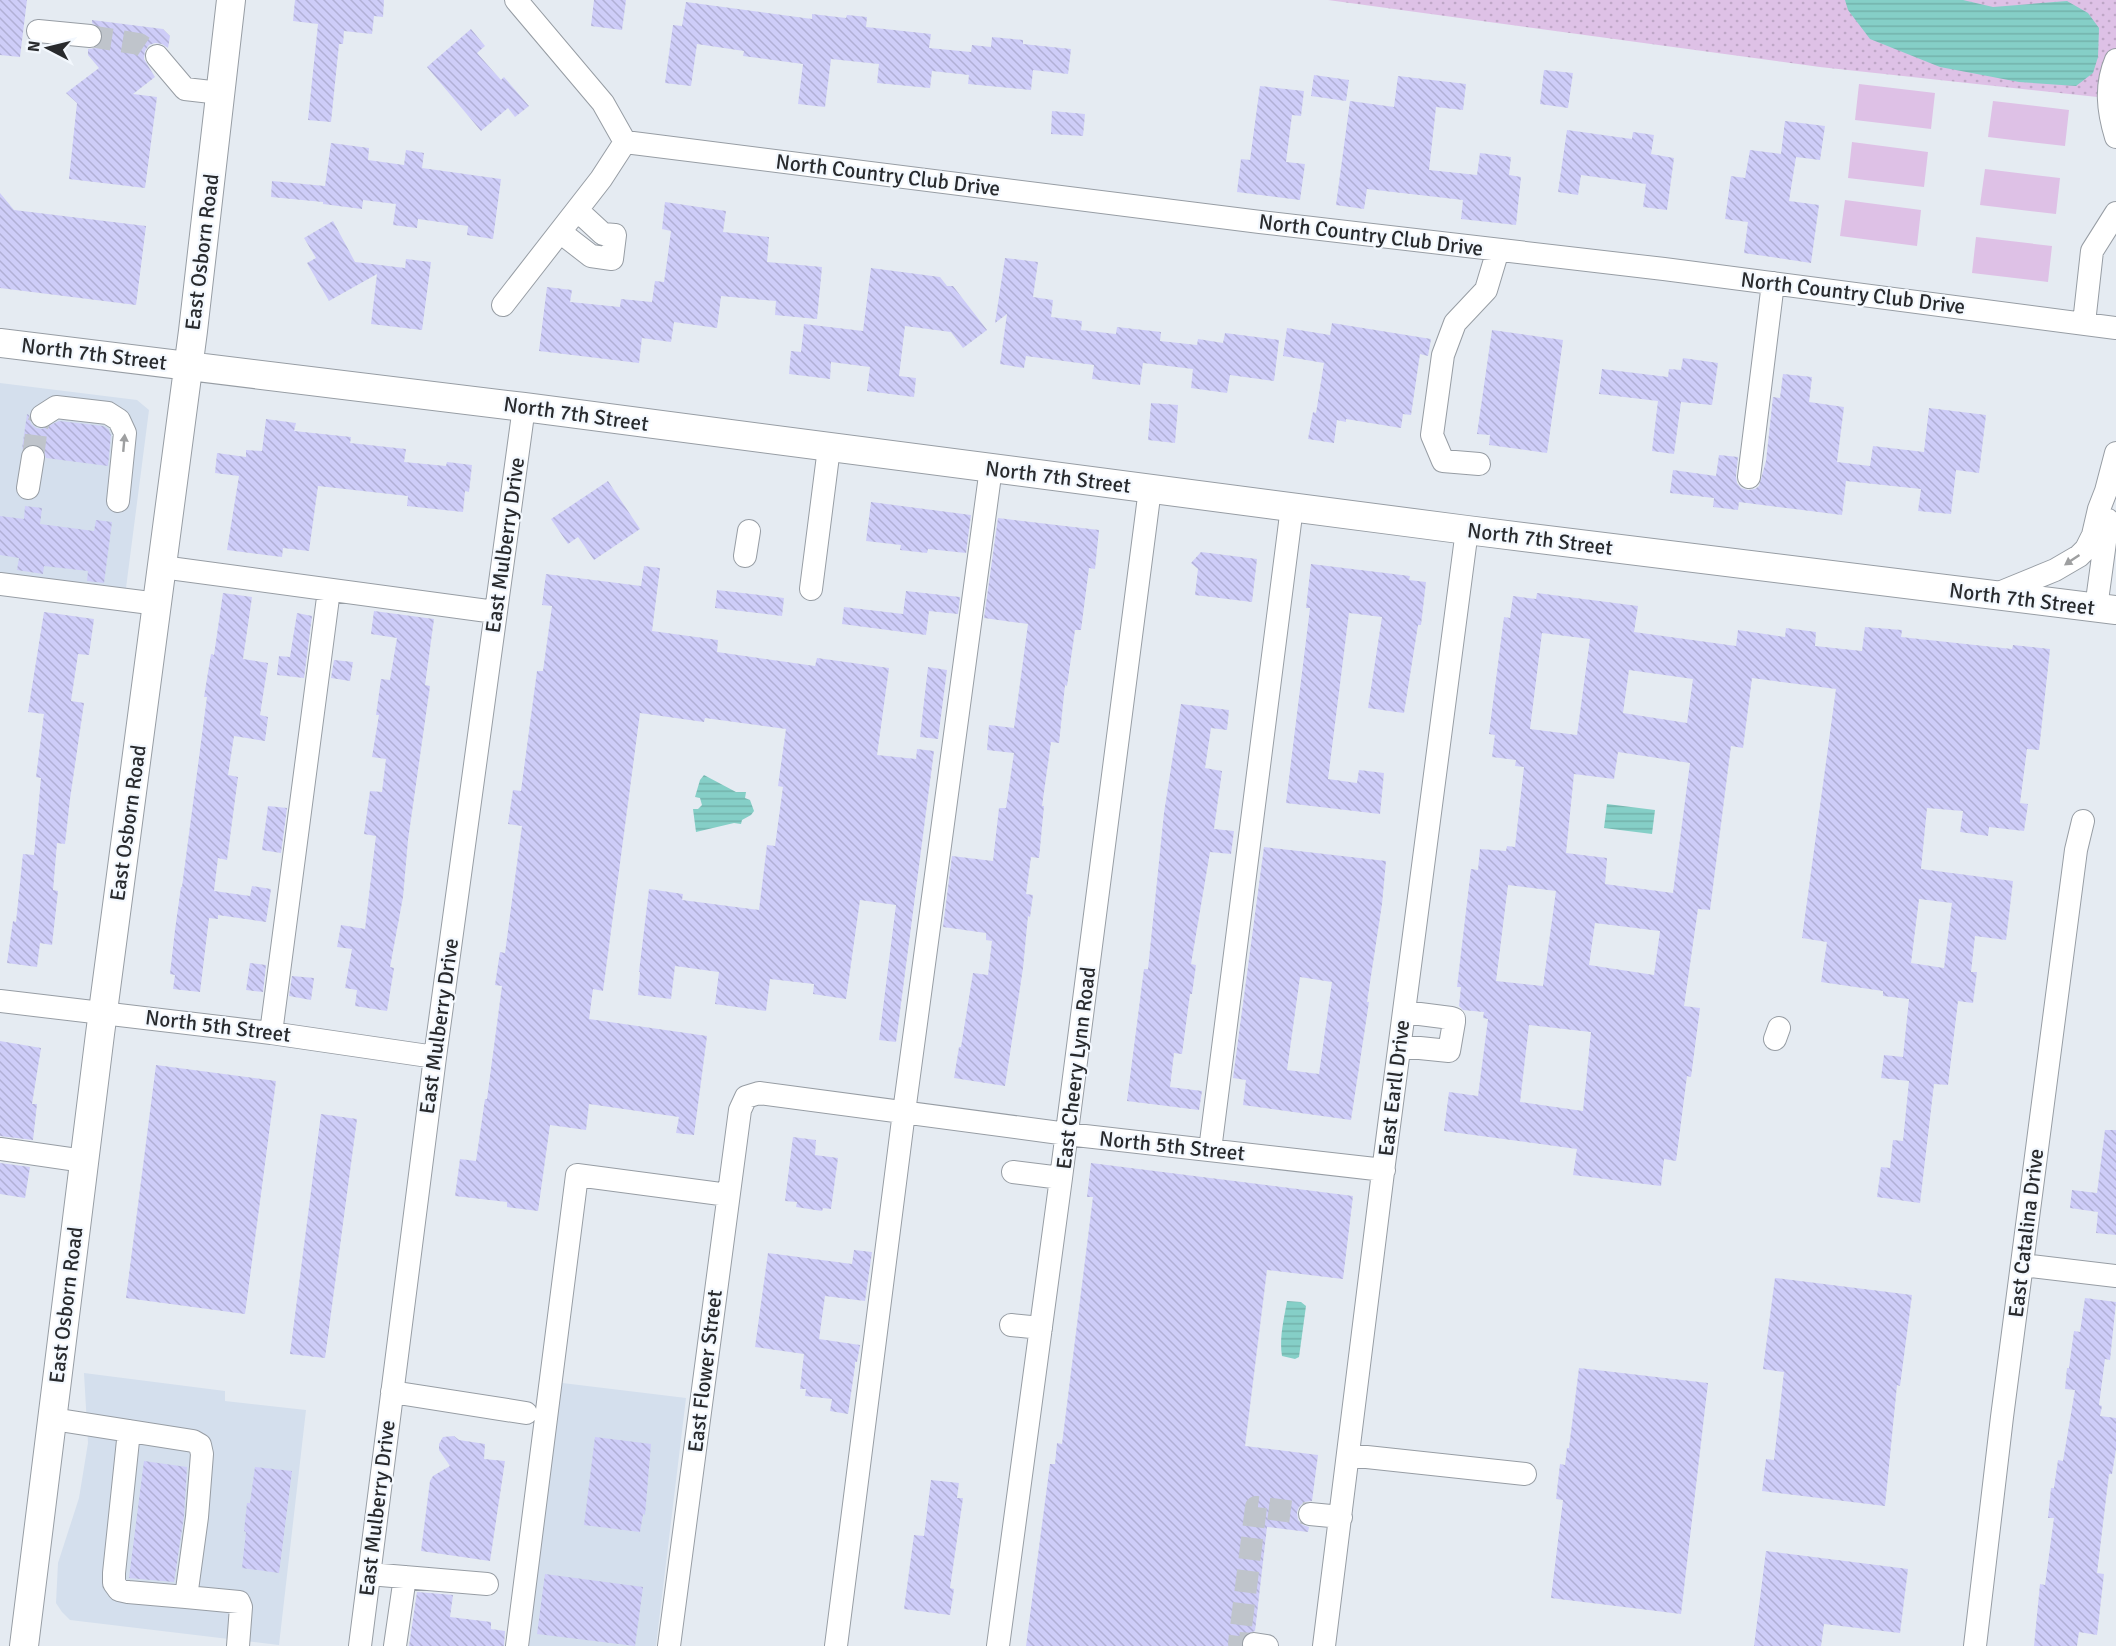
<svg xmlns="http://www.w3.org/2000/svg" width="2116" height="1646" font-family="Signika,sans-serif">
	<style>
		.built { fill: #d4dfed }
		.grass { fill: url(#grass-dots) }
		.garden { fill: #dec1e6 }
		.water { fill: url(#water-rules) }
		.building { fill: url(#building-back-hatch); fill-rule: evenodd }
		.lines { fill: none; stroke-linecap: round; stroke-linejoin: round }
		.minor-tunnel { stroke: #bfc4cb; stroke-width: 22; stroke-dasharray: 22 11; stroke-linecap: butt }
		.minor-casing { stroke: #979da4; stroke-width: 24 }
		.major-casing { stroke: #979da4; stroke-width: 30 }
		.minor { stroke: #fff; stroke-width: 22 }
		.major { stroke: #fff; stroke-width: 28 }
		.oneway { fill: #9e9fa0 }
		.labels { text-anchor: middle; stroke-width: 4.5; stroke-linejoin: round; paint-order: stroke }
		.street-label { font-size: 21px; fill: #282a2d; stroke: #f3f8fe }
	</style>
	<defs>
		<pattern id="grass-dots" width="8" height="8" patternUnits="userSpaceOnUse" patternTransform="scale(1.5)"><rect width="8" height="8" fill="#dec1e6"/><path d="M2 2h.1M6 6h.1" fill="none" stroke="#bea6c6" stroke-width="1.8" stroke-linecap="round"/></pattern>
		<pattern id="water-rules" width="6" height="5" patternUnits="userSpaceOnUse" patternTransform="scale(1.5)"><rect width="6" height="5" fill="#85cfc7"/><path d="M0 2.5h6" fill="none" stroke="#73b2ab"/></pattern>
		<pattern id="building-back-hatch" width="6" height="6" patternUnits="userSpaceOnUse" patternTransform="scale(1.5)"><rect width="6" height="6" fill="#cecdf8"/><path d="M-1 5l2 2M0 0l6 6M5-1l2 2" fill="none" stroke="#b1b0d5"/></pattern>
	</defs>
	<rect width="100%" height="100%" fill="#e5ebf2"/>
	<!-- built -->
	<path class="built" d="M0 383 137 400 149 410 126 588 0 573Z
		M84 1373 225 1391V1401L306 1410 279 1645 70 1620 62 1612 56 1603 58 1563 79 1498 88 1443Z
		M546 1381 686 1398 656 1646H514Z"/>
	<!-- grass -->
	<path class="grass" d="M1328 0H2116V99L1820 67Z"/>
	<!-- garden -->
	<path class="garden" d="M1859 84 1935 93 1931 129 1855 120Z
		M1993 101 2069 110 2065 146 1988 137Z
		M1852 142 1928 152 1924 187 1848 178Z
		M1985 169 2060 178 2056 214 1980 205Z
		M1845 200 1921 210 1917 246 1840 236Z
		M1976 237 2052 246 2048 282 1972 273Z"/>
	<!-- water -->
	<path class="water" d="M1845 0H1963L1993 7 2067 1 2088 13 2099 28 2098 57 2093 73 2076 86 2019 82 1940 67 1870 39 1848 10Z
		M704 775 736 792H746L745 798 750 800 754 811 751 815 742 820 741 824 734 823 696 832 693 809H698L702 805 700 798 695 797 700 780Z
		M1607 804 1655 810 1652 834 1604 828Z
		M1287 1301 1301 1302 1306 1306 1299 1357 1295 1359 1282 1356C1279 1338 1284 1319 1287 1301Z"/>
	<!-- building -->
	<path class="building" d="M0 0H27L20 57 0 55Z
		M295 0H384L383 17 374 16 372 34 344 31 343 44H339L331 122 308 120 318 24 293 21Z
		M594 0H626L622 30 591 26Z
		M686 2 812 19V14L846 18 847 15 867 17 866 27 931 34 929 48 971 52 972 45 991 47 992 37 1023 40V44L1071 49 1068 74 1033 70 1031 90 968 84 969 75 932 71 930 88 877 83 879 64 831 59 825 107 798 104 803 64 743 56 744 51 697 44 691 86 665 83 673 25 682 26Z
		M92 20 163 29 170 36 168 48 162 44 155 43 149 45 145 51 144 59 155 77 133 94 157 97 145 188 69 179 77 103 66 93 99 68 88 55V49L96 48 101 43 103 38 102 30 92 23Z
		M471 29 485 46 477 53 501 80 504 77 529 106 515 117 508 108 481 131 427 67Z
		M1544 70 1573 73 1568 108 1540 104Z
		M1314 75 1349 80 1346 101 1311 96Z
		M1398 76 1466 84 1463 110 1436 107 1429 170 1477 175 1480 153 1511 157 1509 175 1521 177 1516 225 1461 219 1463 200 1367 189 1364 209 1336 205 1350 101 1394 107Z
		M1260 86 1304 91 1301 116 1292 115 1286 162 1305 164 1300 200 1237 192 1241 159 1250 160Z
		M1052 111 1085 114 1083 136 1051 134Z
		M1785 121 1825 126 1820 160 1796 157 1789 201 1819 205 1811 263 1744 253 1748 222 1725 219 1731 176 1745 178 1750 150 1781 154Z
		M1567 130 1632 139 1633 132 1654 135 1651 154 1674 158 1667 210 1643 207 1646 184 1581 175 1578 195 1558 192Z
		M331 143 369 148 368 160 404 165 406 150 424 153 422 168 501 179 493 239 467 235 468 226 418 219 417 228 393 225 396 204 363 200 362 209 323 204V202L271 197 272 181 325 186Z
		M0 193 14 210 146 226 136 305 0 288Z
		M665 202 726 211 723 232 769 237 767 262 822 267 817 319 775 315 776 301 721 296 717 328 674 322 671 342 642 338 639 363 539 351 547 287 572 290 570 302 620 307 621 299 652 302 655 281 664 282 668 254 671 231 662 229Z
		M333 221 355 262 405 268 406 259 431 262 422 330 371 324 377 274 329 301 307 263 316 258 304 238Z
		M1005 258 1038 262 1033 297 1053 300 1051 317 1082 321 1081 330 1116 334 1117 327 1161 332 1160 341 1197 345 1198 339 1223 343 1225 333 1279 340 1274 381 1230 375 1227 393 1191 388 1193 369 1143 363 1140 385 1092 379 1094 365 1026 356 1024 368 1000 364 1007 314 995 323Z
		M871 268 940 277 947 286H953L987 330 963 348 951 332 905 326 899 376 916 378 914 397 867 391 870 367 831 362 830 379 789 374 791 351 801 352 804 324 863 331Z
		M1332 323 1431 339 1428 356 1420 354 1411 415 1403 414 1401 428 1346 419V422L1337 420 1334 443 1308 439 1313 412 1316 413 1324 363 1283 356 1287 328 1330 335Z
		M1492 330 1563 340 1547 453 1489 445 1490 435 1477 434Z
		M1683 358 1718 363 1712 405 1681 402 1674 454 1652 451 1658 401 1599 394 1602 369 1668 377 1669 369 1681 370Z
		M1783 374 1812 377 1809 402 1844 407 1837 462 1870 466 1873 446 1924 452 1929 408 1986 415 1979 473 1956 470 1951 514 1918 511 1921 489 1846 481 1842 515 1739 502 1738 510 1713 507 1714 498 1670 493 1673 470 1716 476 1719 455 1738 457 1736 476 1737 483 1741 488 1748 490 1755 489 1759 486 1766 461 1773 397 1780 398Z
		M1151 403 1178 405 1175 443 1148 440Z
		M27 414 29 415 31 424 36 428 42 429 59 421 103 426 108 429 111 435 108 466 46 458 42 447 36 444 28 445 22 449Z
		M266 419 296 423 294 431 351 437 350 443 406 449 404 462 446 466 447 462 472 465 469 492 465 491 463 512 407 506 408 496 318 486 309 551 283 548 282 557 227 550 239 476 215 473 217 453 246 457V450L262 451Z
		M608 481 640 529 594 560 578 537 568 544 551 519Z
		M871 502 971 515 966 553 928 549 927 553 900 550 901 545 866 541Z
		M25 506 42 508 40 524 94 531 96 520 112 522 104 583 87 581 88 571 44 566 43 574 17 570 19 558 0 555V516L24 519Z
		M998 518 1099 530 1095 569 1089 568 1081 630H1075L1067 686 1065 685 1059 743 1051 742 1042 806H1044L1039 858 1031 857 1026 894 1033 895 1030 917 1028 916 1023 968 1005 1086 954 1078 959 1047H961L973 973 988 975 992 941 986 940V933L943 927 952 856 993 861 999 808H1006L1014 753 987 750 989 725 1014 728 1028 624 984 618Z
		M1201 552 1257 559 1252 602 1195 595 1198 569 1191 563Z
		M1311 564 1410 576 1409 580 1426 582 1421 625H1418L1404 713 1368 708 1382 617 1349 613 1328 779 1357 783 1359 770 1384 773 1380 814 1286 803 1310 608H1306Z
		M644 566 660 568 652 631 718 640 717 652 815 666 817 658 889 668 877 755 916 759 917 749 934 751 896 1042 879 1040 896 905 860 900 846 999 813 994 814 984 770 979 766 1011 715 1004 719 972 675 966 671 999 638 995 640 972H639L649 889 683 894 682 900 759 910 767 845 775 846 783 787 778 786 786 729 705 718 704 722 640 713 603 991 593 989 589 1019 707 1036 694 1135 676 1133 679 1117 589 1104 586 1130 550 1125 538 1211 507 1207V1202L455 1196 460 1159 476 1161 485 1099H487L502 986 495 985 500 952 505 953 522 826 508 824 513 790 521 791 537 671H543L552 606 542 605 546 574 641 586Z
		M717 590 784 598 782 616 715 608Z
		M906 591 960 597 958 614 929 611 926 635 842 624 844 607 903 614Z
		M223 593 252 597 243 659 268 663 260 715 268 717 265 741 234 736 228 775 238 777 227 860 218 858 214 891 250 896 252 886 271 889 266 922 218 915V919L209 918 200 992 173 989 175 975 170 974 175 930 181 887H182L207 697H204L211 654 214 655Z
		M1537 593 1638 606 1634 632 1736 646 1738 630 1785 637 1786 628 1816 632 1815 646 1862 651 1865 627 1902 630 1901 637 2012 649 2013 645 2050 649 2039 750 2027 749 2020 803 2028 804 2024 831 1989 827 1988 836 1960 832 1963 811 1927 808 1921 869 2013 881 2006 940 1975 936 1971 972H1977L1973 1003 1958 1001 1948 1085 1934 1084 1920 1203 1877 1197 1881 1167 1890 1168 1893 1140 1903 1141 1909 1081 1881 1078 1884 1055 1903 1057 1909 999 1883 996V991L1821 982 1827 942 1802 938 1836 689 1752 678 1743 748 1731 746 1710 910 1698 909 1684 1006 1700 1008 1691 1077 1687 1076 1676 1161 1664 1159 1661 1186 1573 1175 1577 1149 1444 1131 1449 1092 1478 1096 1488 1019 1483 1018 1484 1012 1463 1010 1459 1006 1461 987H1457L1471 869 1478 870 1480 849 1506 851 1507 846 1515 847 1524 767 1515 766 1516 760 1492 757 1495 735 1489 734 1504 617 1510 618 1513 596 1536 599ZM1542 633 1590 639 1577 735 1530 729ZM1629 670 1693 679 1687 723 1623 713ZM1618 752 1690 763 1673 893 1605 884 1607 858 1566 853 1574 774 1614 779ZM1508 885 1556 891 1543 986 1496 981ZM1919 899 1952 903 1944 968 1911 963ZM1595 923 1660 931 1654 975 1589 965ZM1529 1025 1591 1032 1583 1111 1520 1102Z
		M374 611 434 619 425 685 430 686 408 840 403 897 390 967 394 968 387 1011 355 1006 357 990 345 988 352 949 337 947 341 925 365 929 376 836 364 834 370 791 382 792 386 759 372 757 379 715H376L381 679 390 680 397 638 371 634Z
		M44 612 94 619 89 655 78 654 71 701 84 703 70 799 65 844 57 843 53 890 58 891 52 945 40 943 37 967 7 963 13 921 16 922 23 854 34 855 41 778 36 777 44 714 28 712Z
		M297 613 312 616 304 678 277 675 279 656 290 657Z
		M334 660 353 662 350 681 331 678Z
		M928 667 947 670 938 739 920 737Z
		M1181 704 1229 710 1227 730 1211 728 1205 768 1222 771 1214 829 1234 831 1231 854 1210 852 1191 964 1196 965 1192 994H1190L1182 1054 1174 1053 1170 1087 1202 1091 1199 1110 1127 1101 1144 969H1148L1164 813Z
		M268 806 287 808 281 853 262 850Z
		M1264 847 1386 861 1382 904 1367 1002H1369L1351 1120 1243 1105 1246 1080 1233 1078ZM1300 977 1332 982 1319 1074 1287 1070Z
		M250 963 266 965 263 992 246 990Z
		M292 976 314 978 311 1000 289 996Z
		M0 1041 41 1048 32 1104H37L33 1140 0 1136Z
		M156 1065 276 1081 245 1314 126 1298Z
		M321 1114 357 1119 325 1358 290 1354Z
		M2105 1130H2116V1235L2096 1233 2098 1212 2070 1208 2072 1190 2097 1193Z
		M793 1137 816 1140 815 1155 838 1158 831 1209 823 1208 822 1211 796 1207 797 1202 785 1201Z
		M0 1163 30 1167 25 1198 0 1194Z
		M1091 1163 1353 1196 1343 1279 1267 1270 1245 1446 1318 1455 1312 1501 1304 1502 1299 1507 1297 1512 1298 1520 1303 1525 1309 1527 1308 1532 1267 1527 1255 1631 1244 1635 1241 1646H1026L1050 1464H1055L1057 1443 1062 1444 1093 1197H1087Z
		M854 1250 872 1252 865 1301 825 1296 819 1339 860 1345 857 1362H855V1366L848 1414 830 1411 832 1399 805 1396 806 1389H800L804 1354 755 1347 768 1253 852 1264Z
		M1775 1278 1912 1295 1900 1386 1897 1385 1885 1506 1762 1491 1766 1459 1774 1460 1784 1372 1763 1369Z
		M2085 1298 2116 1302 2110 1360 2105 1359 2099 1405 2102 1406 2100 1416 2116 1418V1449L2112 1474H2109L2097 1573 2104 1574 2097 1635 2079 1632 2077 1646H2034L2040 1584 2045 1585 2054 1518H2048L2051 1488H2054L2058 1460 2063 1461 2075 1390 2065 1389 2067 1368H2069L2074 1331 2080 1332Z
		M1579 1368 1708 1383 1681 1614 1551 1598 1563 1500 1556 1499 1560 1464 1565 1465 1567 1448H1569Z
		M454 1436 459 1440 485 1444 484 1459 505 1461 490 1561 421 1551 430 1481 433 1476 450 1466 439 1450V1444L443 1437Z
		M595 1437 651 1444 645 1515 643 1514 640 1532 584 1525Z
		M144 1461 187 1467 184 1516 174 1582 129 1578Z
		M255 1467 292 1471 279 1573 242 1568 246 1532 244 1531 247 1503H250Z
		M931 1480 959 1483 957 1498H963L950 1588 954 1589 950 1615 904 1609 914 1535 924 1536Z
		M1766 1551 1908 1569 1900 1633 1824 1624 1821 1646H1754Z
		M545 1574 643 1587 635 1646 537 1634Z
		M417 1592 453 1595 450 1617 491 1622V1629L505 1631 504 1646H409Z"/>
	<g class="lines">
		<!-- minor-tunnel -->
		<path class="minor-tunnel" d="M90 36 139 44 157 56
			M33 457 37 426 42 416
			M1254 1644 1239 1643 1256 1507 1310 1514"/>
		<!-- minor casing -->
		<g class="minor-casing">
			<path id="minor" d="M516 0 603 103 625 142 1260 222 1664 269 2116 328
				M38 31 90 36
				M157 56 185 89 220 93
				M2116 60C2105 86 2108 111 2116 137
				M560 232 591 256 612 259 615 235 603 234 577 210
				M503 305 601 179 625 142
				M2084 323 2092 251 2116 213
				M42 416 56 407 108 413 119 420 125 433 118 501
				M1479 464 1443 461 1432 435 1443 355 1455 323 1486 290 1498 250
				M1749 477 1773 283
				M28 488 33 457
				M745 556 749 531
				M162 567 495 612
				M0 584 158 604
				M811 589 829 448
				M1994 595 2055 570 2079 556 2086 549 2093 535 2099 509 2106 491 2116 453
				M2096 608 2108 520
				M0 1001 271 1033 435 1057
				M271 1033 329 590
				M1775 1039 1779 1028
				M1400 1046 1449 1051 1454 1022V1019L1451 1018 1404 1012
				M0 1149 84 1161
				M1210 1150 1292 507
				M1013 1172 1061 1178
				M2022 1265 2116 1276
				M1011 1325 1041 1328
				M392 1392 526 1413
				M53 1419 193 1441 200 1445 202 1454 197 1517 186 1597 239 1602 241 1607 238 1646
				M129 1431 114 1573V1583L119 1590 128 1592 186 1597
				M1348 1455 1525 1474
				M1310 1514 1341 1517
				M369 1574 487 1584
				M1254 1644 1267 1646
				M360 1646 435 1057 524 407
				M395 1646 405 1577
				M517 1646 577 1175 728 1195
				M669 1646 740 1110 746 1097 759 1093 1067 1134 1384 1170
				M836 1646 904 1112 991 468
				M998 1646 1061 1178 1150 489
				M1324 1646 1384 1164 1467 530
				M1975 1646 2002 1417 2076 850 2083 821"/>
		</g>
		<!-- major casing -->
		<g class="major-casing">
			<path id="major" d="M0 343 524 407 1467 530 2116 610
				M24 1646 100 1034 193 331 231 0"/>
		</g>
		<!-- minor -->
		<use href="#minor" class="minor"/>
		<!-- major -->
		<use href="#major" class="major"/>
	</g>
	<!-- one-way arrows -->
	<defs><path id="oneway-solid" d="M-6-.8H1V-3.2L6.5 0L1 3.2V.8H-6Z" transform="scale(1.5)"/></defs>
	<g class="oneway">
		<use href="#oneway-solid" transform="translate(124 443) rotate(-85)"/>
		<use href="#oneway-solid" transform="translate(2072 560) rotate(146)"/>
	</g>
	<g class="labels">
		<!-- street labels -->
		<g class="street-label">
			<text transform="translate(888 175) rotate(7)" y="7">North Country Club Drive</text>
			<text transform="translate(1371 235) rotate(7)" y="7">North Country Club Drive</text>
			<text transform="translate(202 252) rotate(-83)" y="7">East Osborn Road</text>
			<text transform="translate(1853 293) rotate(7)" y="7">North Country Club Drive</text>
			<text transform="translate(94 354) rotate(7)" y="7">North 7th Street</text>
			<text transform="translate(576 414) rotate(8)" y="7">North 7th Street</text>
			<text transform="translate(1058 477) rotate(7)" y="7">North 7th Street</text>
			<text transform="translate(1540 539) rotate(7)" y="7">North 7th Street</text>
			<text transform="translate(505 545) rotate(-82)" y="7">East Mulberry Drive</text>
			<text transform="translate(2022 599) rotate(7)" y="7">North 7th Street</text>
			<text transform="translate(128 823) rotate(-82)" y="7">East Osborn Road</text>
			<text transform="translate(218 1026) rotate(7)" y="7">North 5th Street</text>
			<text transform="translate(439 1026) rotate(-82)" y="7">East Mulberry Drive</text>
			<text transform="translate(1076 1068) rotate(-83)" y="7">East Cheery Lynn Road</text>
			<text transform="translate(1394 1088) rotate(-83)" y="7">East Earll Drive</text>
			<text transform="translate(1172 1146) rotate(6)" y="7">North 5th Street</text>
			<text transform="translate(2026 1233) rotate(-83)" y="7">East Catalina Drive</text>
			<text transform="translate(66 1305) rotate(-83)" y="7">East Osborn Road</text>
			<text transform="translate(705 1371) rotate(-83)" y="7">East Flower Street</text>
			<text transform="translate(377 1508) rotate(-83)" y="7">East Mulberry Drive</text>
		</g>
	</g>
	<!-- north arrow -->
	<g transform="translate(48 48) rotate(277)" stroke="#f3f8fe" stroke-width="4.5" paint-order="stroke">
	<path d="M0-4.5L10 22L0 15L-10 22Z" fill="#282a2d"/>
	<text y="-9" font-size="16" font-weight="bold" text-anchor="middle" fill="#282a2d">N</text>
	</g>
</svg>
